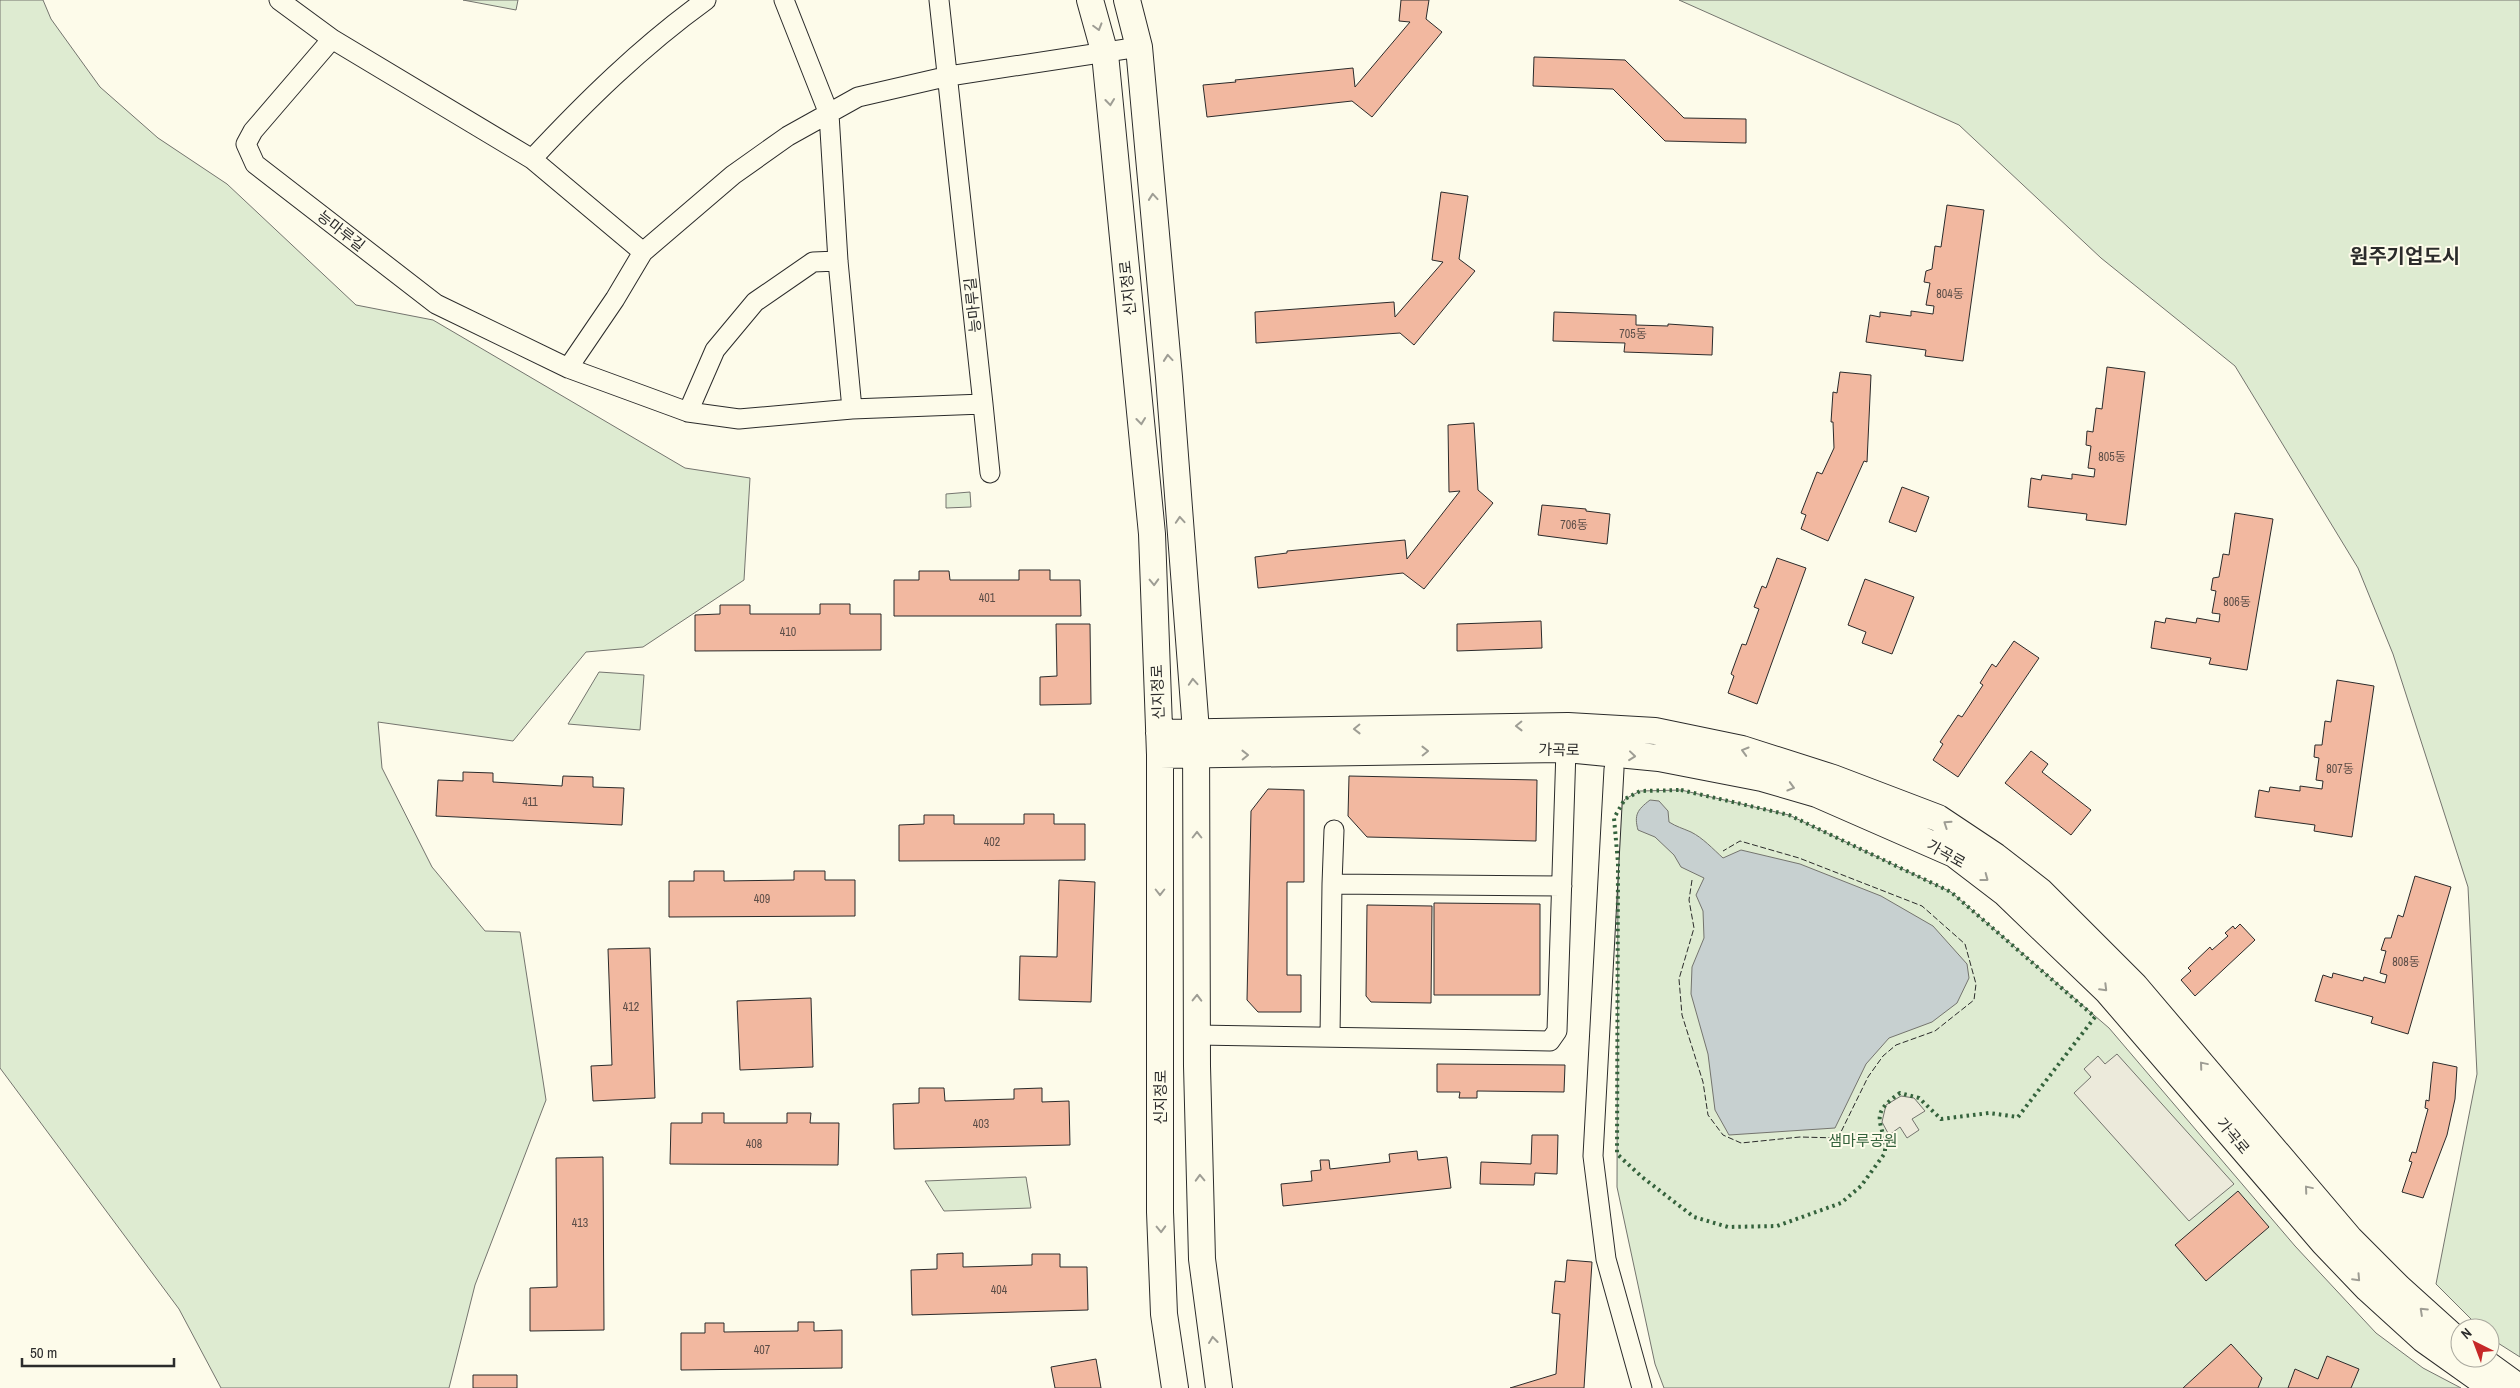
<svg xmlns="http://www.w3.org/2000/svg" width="2520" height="1388" font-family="'Archivo Narrow','Noto Sans KR',sans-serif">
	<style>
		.green { fill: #deebd1; stroke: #74746e }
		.parking { fill: #eceadb; stroke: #74746e }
		.water { fill: #c7d0d0; stroke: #74746e }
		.building { fill: #f2b8a0; stroke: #2b2b2b }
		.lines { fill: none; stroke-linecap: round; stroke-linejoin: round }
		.street-casing { stroke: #2b2b2b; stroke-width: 21 }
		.secondary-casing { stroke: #2b2b2b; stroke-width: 28 }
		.street { stroke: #fdfbea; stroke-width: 19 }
		.secondary { stroke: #fdfbea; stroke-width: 26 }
		.hedge { stroke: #34623c; stroke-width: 4; stroke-dasharray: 2.5 4; stroke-linecap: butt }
		.fence { stroke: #2b2b2b; stroke-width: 1; stroke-dasharray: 6 2.5; stroke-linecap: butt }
		.oneway { stroke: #9e9d94 }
		.labels { text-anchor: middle; stroke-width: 4; stroke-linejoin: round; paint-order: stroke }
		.number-label { font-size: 12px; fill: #5d4e48 }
		.street-label { font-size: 15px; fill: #2b2b2b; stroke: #fdfbea }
		.park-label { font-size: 15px; fill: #34623c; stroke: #fdfbea }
		.district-label { font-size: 20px; font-weight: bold; fill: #2b2b2b; stroke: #fdfbea }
	</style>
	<rect width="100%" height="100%" fill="#fdfbea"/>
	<!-- green -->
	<path class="green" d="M0 0H43L51 19 100 87 158 138 227 184 356 305 433 320 685 468 750 478 744 580 643 647 586 652 513 741 378 722 382 768 432 867 485 931 520 932 546 1100 475 1285 449 1388H221L179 1309 0 1068Z
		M463 0H518L516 10Z
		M1679 0H2520V1357L2490 1338V1328H2480L2436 1284 2477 1074 2468 887 2393 654 2358 568 2235 366 2101 258 1959 125Z
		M970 492 971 507 946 508V494Z
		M599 672 644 675 640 730 568 724Z
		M1681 790 1789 815 1951 892 2109 1028 2295 1246 2376 1333 2423 1368 2461 1388H1664L1655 1364 1617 1187 1618 863 1614 818 1625 799 1640 791Z
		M1026 1177 1031 1208 944 1211 925 1181Z"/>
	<!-- parking -->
	<path class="parking" d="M2117 1054 2234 1184 2189 1221 2074 1093 2091 1077 2084 1069 2098 1056 2105 1064Z
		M1901 1096 1914 1098 1925 1111 1912 1119 1919 1130 1907 1138 1900 1127 1889 1135 1882 1122 1886 1105Z"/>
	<!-- water -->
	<path class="water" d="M1650 800 1659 801 1668 811 1669 822C1677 827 1682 828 1691 832 1703 838 1713 849 1723 858L1741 850 1800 864 1881 896 1933 926 1967 964 1969 978 1957 1003 1932 1022 1889 1038 1866 1064 1835 1128 1729 1135 1715 1110 1708 1054 1691 994 1692 967 1704 938 1703 911 1696 895 1704 878 1681 867 1674 855 1655 837 1638 830C1634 815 1637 810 1650 800Z"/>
	<!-- building -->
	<path class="building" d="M1401 0H1429L1426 19 1442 32 1372 117 1352 101 1207 117 1203 85 1236 82 1235 80 1353 68 1355 87 1410 22 1399 21Z
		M1534 57 1625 60 1684 118 1746 119V143L1665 141 1613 89 1533 86Z
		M1441 192 1468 196 1459 259 1475 271 1414 345 1400 333 1256 343 1255 312 1394 302 1395 317 1443 262 1432 260Z
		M1947 205 1984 210 1963 361 1925 356 1926 350 1866 342 1870 315 1880 317V312L1911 316V311L1933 314 1934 306 1926 305 1930 283 1924 282 1926 271 1932 269 1935 246 1941 247Z
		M1554 312 1636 315V325L1668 326V324L1713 327 1712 355 1624 352 1625 343 1553 341Z
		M2107 367 2145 372 2126 525 2086 520 2087 514 2028 507 2031 478 2041 480 2042 475 2072 479V474L2094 477 2095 469 2088 468 2091 446 2086 445 2087 431 2093 432 2096 408 2102 409Z
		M1840 372 1871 375 1867 462 1864 461 1828 541 1801 529 1806 515 1801 513 1817 472 1822 474 1834 448 1833 422H1831L1833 392 1837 393Z
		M1474 423 1478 490 1493 503 1424 589 1403 573 1258 588 1255 557 1287 553V551L1405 540 1407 559 1460 491 1449 492 1448 425Z
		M1902 487 1929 497 1916 532 1889 522Z
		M1542 505 1586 509V511L1610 514 1607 544 1538 535Z
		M2235 513 2273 519 2247 670 2209 664 2211 658 2151 648 2155 621 2165 623 2166 618 2196 623 2197 618 2219 622 2220 614 2212 613 2216 591 2211 590 2213 578 2219 577 2223 554 2229 555Z
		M1777 558 1806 568 1757 704 1728 693 1734 676 1731 674 1742 644 1746 645 1759 609 1754 607 1762 586 1766 588Z
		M1019 570H1050V580H1080L1081 616H894V580H919V571H949L950 580H1019Z
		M1865 579 1914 597 1892 654 1862 643 1866 632 1848 625Z
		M820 604H850V614H881V650L695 651V615L720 614V605H750V614H820Z
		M1541 621 1542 648 1457 651V624Z
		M1056 624H1090L1091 704 1040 705V677L1057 676Z
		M2014 641 2039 658 1958 777 1933 760 1943 744 1940 742 1958 715 1962 717 1983 685 1980 683 1992 664 1996 667Z
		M2337 680 2374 686 2352 837 2314 831 2315 825 2255 817 2259 790 2269 792 2270 787 2300 791V786L2322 789 2323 781 2316 780 2319 758 2314 757 2315 745H2322L2325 721 2331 722Z
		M2031 751 2048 764 2042 772 2091 810 2071 835 2005 783Z
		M463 772 493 773V782L562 786 563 776 593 777V787L624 788 622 825 436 816 438 780 463 781Z
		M1349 776 1537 780 1536 841 1367 837 1348 816Z
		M1268 789 1304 790V882H1287V975H1301V1012H1258L1247 1000 1251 811Z
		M1024 814H1054V824H1085V860L899 861V825L924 824V815H954V824H1024Z
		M694 871H724V881L794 880V871H825V880H855V916L669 917V881H694Z
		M2415 876 2451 887 2408 1034 2371 1023 2373 1017 2315 1001 2323 975 2332 978 2333 973 2363 981 2364 977 2385 983 2387 975 2380 973 2386 951 2381 950 2385 938H2391L2398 915 2403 917Z
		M1059 880 1095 882 1091 1002 1019 1000 1020 956 1057 957Z
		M1434 903 1540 904V995H1434Z
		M1367 905 1432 906 1431 1003 1371 1002 1366 996Z
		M2240 924 2255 940 2195 996 2181 980 2191 971 2188 968 2210 947 2212 950 2228 936 2225 933 2233 926 2235 929Z
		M650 948 655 1098 593 1101 591 1066 612 1065 608 949Z
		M811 998 813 1067 740 1070 737 1001Z
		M2433 1062 2457 1067 2455 1099 2447 1135 2423 1198 2402 1192 2412 1162 2409 1161 2412 1152 2416 1153 2428 1109 2425 1108 2426 1100 2429 1101Z
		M1437 1064 1565 1065 1564 1092 1477 1091V1098H1459L1460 1092H1437Z
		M919 1088H944L945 1101 1014 1099V1089L1042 1088V1102L1069 1101 1070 1145 894 1149 893 1104 919 1103Z
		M702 1113H724V1123H787V1113H811L810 1123H839L838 1165 670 1164 671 1123H702Z
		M1532 1135H1558L1557 1174 1535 1173 1534 1185 1480 1184 1481 1162 1531 1164Z
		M1417 1151 1418 1160 1447 1157 1451 1188 1283 1206 1281 1184 1312 1181 1311 1171 1321 1170 1320 1160H1329L1330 1169 1390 1162 1389 1154Z
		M603 1157 604 1330 530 1331V1288L557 1287 556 1158Z
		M2238 1191 2269 1227 2206 1281 2175 1245Z
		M963 1253V1267L1032 1265V1254H1060V1267H1087L1088 1310 912 1315 911 1270 937 1269V1254Z
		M1567 1260 1592 1262 1584 1388H1510L1556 1374 1560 1314 1552 1313 1555 1281 1565 1282Z
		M798 1322H814V1331L842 1330V1368L681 1370V1333H705V1323H724V1332L798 1331Z
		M2231 1344 2262 1378 2258 1388H2183Z
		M2327 1356 2359 1369 2351 1388H2288L2295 1369 2318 1379Z
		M1096 1359 1101 1388H1055L1051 1367Z
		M473 1375H517V1388H473Z"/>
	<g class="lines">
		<!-- street casing -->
		<g class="street-casing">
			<path id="street" d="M279 0 332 39 532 159 643 252
				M784 0 829 114 838 261 852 409
				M332 39 253 131 246 144 255 164 436 304 568 368 688 412 739 419 852 409 983 404 939 0
				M532 159C586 101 641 47 706 0
				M568 368 615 299 643 252 733 175 788 136 858 97 949 76 1139 47
				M983 404 990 473
				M688 412 715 350 755 302 813 262 838 261
				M1614 769 1593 1156 1606 1259 1642 1388
				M1332 884 1334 830
				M1197 1035 1550 1041 1557 1031 1566 749
				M1330 1037 1332 884 1562 886"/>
		</g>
		<!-- secondary casing -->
		<g class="secondary-casing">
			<path id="secondary" d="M1090 0 1105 54 1152 534 1160 755V1212L1164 1314 1175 1388
				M1127 0 1139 47 1169 377 1196 731 1197 1066 1202 1259 1219 1388
				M1159 733 1568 726 1655 731 1742 749 1833 778 1938 818 1995 856 2040 891 2135 986 2350 1239 2399 1288 2460 1343
				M1160 755 1566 749 1659 758 1762 778 1817 794 1954 854 2005 893 2108 992 2324 1243 2368 1289 2423 1339 2492 1388
				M2480 1359 2520 1388"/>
		</g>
		<!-- street -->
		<use href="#street" class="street"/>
		<!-- secondary -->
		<use href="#secondary" class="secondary"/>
		<!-- hedge -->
		<path class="hedge" d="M1681 790 1789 815 1951 892 2095 1017 2018 1117 1989 1113 1941 1119 1919 1098 1900 1093C1865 1117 1886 1122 1885 1153L1861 1186 1841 1203 1777 1226 1728 1227 1694 1217 1642 1177 1617 1154 1618 863 1614 818 1625 799 1640 791Z"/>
		<!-- fence -->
		<path class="fence" d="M1692 880 1689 900 1694 928 1679 979 1682 1015 1703 1082 1708 1115 1723 1135 1741 1143 1800 1137 1838 1138 1868 1077 1883 1056 1896 1045 1935 1031 1974 1000 1976 984 1965 944 1922 906 1799 858 1740 841 1723 851"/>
	</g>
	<!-- one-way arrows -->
	<defs><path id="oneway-chevron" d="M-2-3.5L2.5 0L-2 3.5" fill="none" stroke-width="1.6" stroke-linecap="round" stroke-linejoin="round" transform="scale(1.25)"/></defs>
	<g class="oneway">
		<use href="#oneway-chevron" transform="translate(1098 27) rotate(74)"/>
		<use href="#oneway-chevron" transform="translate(1110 102) rotate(84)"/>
		<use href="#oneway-chevron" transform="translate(1153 197) rotate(-95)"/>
		<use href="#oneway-chevron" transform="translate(1168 358) rotate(-95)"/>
		<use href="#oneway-chevron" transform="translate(1141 421) rotate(84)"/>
		<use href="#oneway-chevron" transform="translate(1180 520) rotate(-94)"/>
		<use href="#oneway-chevron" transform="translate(1154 582) rotate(88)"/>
		<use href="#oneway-chevron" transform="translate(1193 682) rotate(-94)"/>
		<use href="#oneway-chevron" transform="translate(1519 726) rotate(179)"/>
		<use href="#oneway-chevron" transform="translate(1357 729) rotate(179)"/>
		<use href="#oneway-chevron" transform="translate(1425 751) rotate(-1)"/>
		<use href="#oneway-chevron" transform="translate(1745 751) rotate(-164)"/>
		<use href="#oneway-chevron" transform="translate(1245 755) rotate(-1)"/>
		<use href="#oneway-chevron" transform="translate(1632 756) rotate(6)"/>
		<use href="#oneway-chevron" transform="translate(1791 787) rotate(16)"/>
		<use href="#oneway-chevron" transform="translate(1947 824) rotate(-146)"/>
		<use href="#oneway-chevron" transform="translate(1197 835) rotate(-90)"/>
		<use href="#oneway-chevron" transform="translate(1985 878) rotate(37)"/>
		<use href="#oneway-chevron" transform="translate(1160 892) rotate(90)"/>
		<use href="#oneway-chevron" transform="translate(2104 988) rotate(45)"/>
		<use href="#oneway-chevron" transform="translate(1197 998) rotate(-89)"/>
		<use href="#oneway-chevron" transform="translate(2203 1065) rotate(-130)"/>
		<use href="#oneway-chevron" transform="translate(1200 1178) rotate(-92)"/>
		<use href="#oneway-chevron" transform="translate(2308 1189) rotate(-130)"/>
		<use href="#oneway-chevron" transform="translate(1161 1229) rotate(88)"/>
		<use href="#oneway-chevron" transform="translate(2357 1278) rotate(47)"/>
		<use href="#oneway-chevron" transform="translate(2423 1311) rotate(-137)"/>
		<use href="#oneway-chevron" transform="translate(1213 1340) rotate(-97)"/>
	</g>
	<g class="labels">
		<!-- number labels -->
		<g class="number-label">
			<text x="1950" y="298">804동</text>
			<text x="1633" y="338">705동</text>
			<text x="2112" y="461">805동</text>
			<text x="1574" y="529">706동</text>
			<text x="987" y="602">401</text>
			<text x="2237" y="606">806동</text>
			<text x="788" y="636">410</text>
			<text x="2340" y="773">807동</text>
			<text x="530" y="806">411</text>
			<text x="992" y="846">402</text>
			<text x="762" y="903">409</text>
			<text x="2406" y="966">808동</text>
			<text x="631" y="1011">412</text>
			<text x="981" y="1128">403</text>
			<text x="754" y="1148">408</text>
			<text x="580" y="1227">413</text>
			<text x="999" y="1294">404</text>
			<text x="762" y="1354">407</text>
		</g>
		<!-- street labels -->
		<g class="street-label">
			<text transform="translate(341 231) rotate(38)" y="5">능마루길</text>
			<text transform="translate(1128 288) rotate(-96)" y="5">신지정로</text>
			<text transform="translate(973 305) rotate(-96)" y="5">능마루길</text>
			<text transform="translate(1158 692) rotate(-92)" y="5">신지정로</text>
			<text transform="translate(1559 750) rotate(1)" y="5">가곡로</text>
			<text transform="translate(1946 854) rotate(29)" y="5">가곡로</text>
			<text transform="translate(1161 1097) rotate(-90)" y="5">신지정로</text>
			<text transform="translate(2233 1136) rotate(50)" y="5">가곡로</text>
		</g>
		<!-- park labels -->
		<g class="park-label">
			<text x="1863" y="1146">샘마루공원</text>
		</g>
		<!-- district labels -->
		<g class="district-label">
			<text x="2405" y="263">원주기업도시</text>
		</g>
	</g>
	<!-- north arrow -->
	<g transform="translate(2475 1343) rotate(318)"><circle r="24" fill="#fdfbea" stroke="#a9a89e"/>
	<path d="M0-4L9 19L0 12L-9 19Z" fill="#c62828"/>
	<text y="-8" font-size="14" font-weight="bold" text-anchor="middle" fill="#2b2b2b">N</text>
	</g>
	<!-- scale -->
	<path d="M22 1358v8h152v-8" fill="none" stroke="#2b2b2b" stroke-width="2.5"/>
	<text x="30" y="1358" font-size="15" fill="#2b2b2b" stroke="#fdfbea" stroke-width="4" paint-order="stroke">50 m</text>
</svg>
